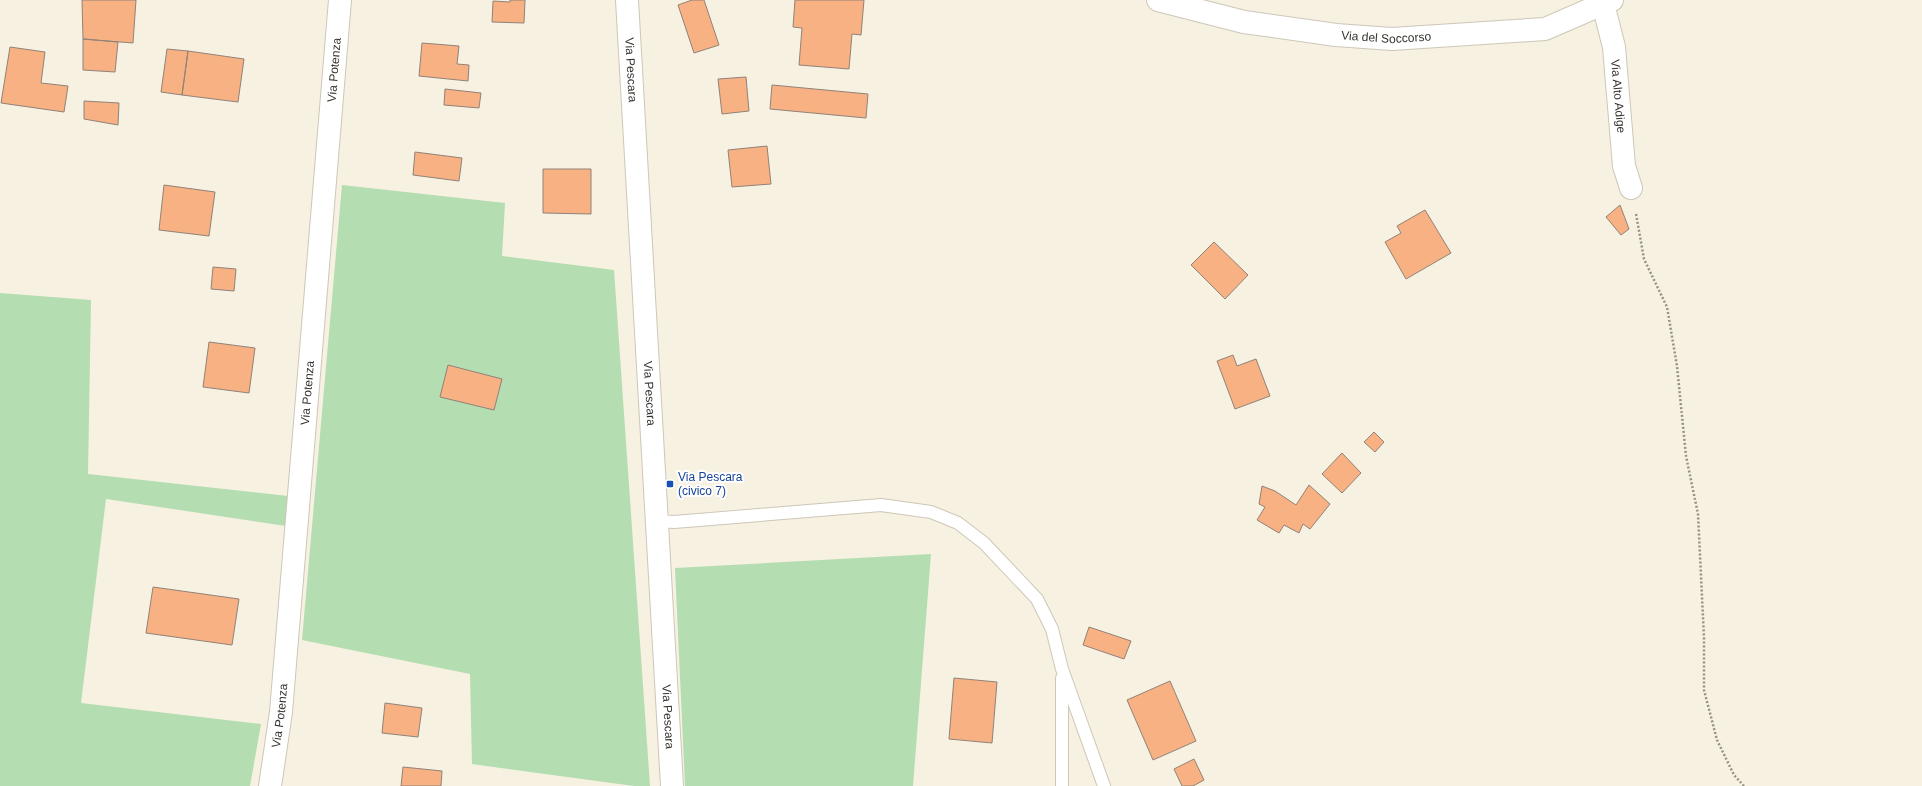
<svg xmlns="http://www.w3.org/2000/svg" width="1922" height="786" font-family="Arial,sans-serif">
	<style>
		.grass { fill: #b4ddb1 }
		.building { fill: #f7b183; stroke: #918279 }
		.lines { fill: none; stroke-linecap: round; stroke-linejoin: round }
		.service-casing { stroke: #cdc7b8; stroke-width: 14 }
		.minor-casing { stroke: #cdc7b8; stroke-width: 24 }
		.path { stroke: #969287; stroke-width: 2.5; stroke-dasharray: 2 2; stroke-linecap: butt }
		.service { stroke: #fff; stroke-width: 12 }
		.minor { stroke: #fff; stroke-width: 22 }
		.transit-dot { fill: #1a4fb4; stroke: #fff; stroke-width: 1.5 }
		.labels { text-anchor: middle; stroke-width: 4; stroke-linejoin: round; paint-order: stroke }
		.street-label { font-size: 12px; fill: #35332d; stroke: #fff }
		.transit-label { font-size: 12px; fill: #164399; stroke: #fff; text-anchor: start }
	</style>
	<rect width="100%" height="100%" fill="#f7f1e1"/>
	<!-- grass -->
	<path class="grass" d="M342 185 505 203 502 256 614 270 650 786H634L472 764 470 674 302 640Z
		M0 293 91 300 88 474 288 496 286 526 106 499 81 703 261 724 250 786H0Z
		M931 554 913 786H685L675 568Z"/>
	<!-- building -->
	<path class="building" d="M82 0H136L133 43 83 39Z
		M510 0H525L524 23 492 22 493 1 510 2Z
		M692 0H704L719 45 694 53 678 5Z
		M795 0H864L861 35 852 34 849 69 799 65 802 28 793 27Z
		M83 39 118 42 115 72 83 70Z
		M422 43 459 46 457 64 469 65 468 81 419 76Z
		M10 47 45 52 41 83 68 86 64 112 1 103Z
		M167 49 188 51 182 95 161 92Z
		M188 51 244 59 238 102 182 95Z
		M746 77 749 111 722 114 718 79Z
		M772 85 868 94 866 118 770 109Z
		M445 89 481 93 479 108 444 105Z
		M84 101 119 103 118 125 84 119Z
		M767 146 771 184 732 187 728 150Z
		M415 152 462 158 459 181 413 175Z
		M543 169H591V214L543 213Z
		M164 185 215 192 209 236 159 230Z
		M1620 205 1629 229 1621 235 1606 217Z
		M1425 210 1451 253 1406 279 1385 242 1401 233 1397 226Z
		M1214 242 1248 275 1225 299 1191 265Z
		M213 267 236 269 234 291 211 289Z
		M209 342 255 348 249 393 203 387Z
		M1233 355 1237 366 1256 359 1270 396 1235 409 1217 361Z
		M448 365 502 379 494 410 440 397Z
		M1374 432 1384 442 1375 452 1364 442Z
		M1342 453 1361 473 1342 493 1322 474Z
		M1309 485 1330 504 1310 529 1303 524 1299 533 1284 525 1279 533 1257 520 1265 507 1259 504 1262 486 1275 491 1296 505Z
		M153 587 239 599 232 645 146 633Z
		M1089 627 1131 641 1124 659 1083 645Z
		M954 678 997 682 992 743 949 739Z
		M1170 681 1196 741 1153 760 1127 700Z
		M385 703 422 708 418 737 382 733Z
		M1194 759 1204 780 1193 786H1182L1174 769Z
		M403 767 442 771 441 786H401Z"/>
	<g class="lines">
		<!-- service casing -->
		<g class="service-casing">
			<path id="service" d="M657 521 674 522 881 505 931 512 958 523 984 543 1037 599 1052 629 1062 669 1104 786
				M1062 786V678"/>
		</g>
		<!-- minor casing -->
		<g class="minor-casing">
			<g id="minor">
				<path id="s1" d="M627 0 672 786"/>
				<path id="s2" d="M1158 0 1244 22 1336 35 1392 39 1545 29 1612 0"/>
				<path id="s3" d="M1602 0 1614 47 1624 166 1631 188"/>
				<path id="s4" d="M270 786 281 712 340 0"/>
			</g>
		</g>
		<!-- path -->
		<path class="path" d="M1636 214 1644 259 1667 307 1677 366 1686 456 1698 514 1704 638V690L1717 740 1734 775 1744 786"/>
		<!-- service -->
		<use href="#service" class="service"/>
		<!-- minor -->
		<use href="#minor" class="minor"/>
	</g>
	<!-- markers -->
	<rect class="transit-dot" x="666" y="480" width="8" height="8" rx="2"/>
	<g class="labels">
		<!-- street labels -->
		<g class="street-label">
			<text dy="4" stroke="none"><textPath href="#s2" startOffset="232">Via del Soccorso</textPath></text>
			<text dy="4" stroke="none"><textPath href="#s4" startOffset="719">Via Potenza</textPath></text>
			<text dy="4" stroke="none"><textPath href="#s1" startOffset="70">Via Pescara</textPath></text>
			<text dy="4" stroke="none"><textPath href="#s3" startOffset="98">Via Alto Adige</textPath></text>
			<text dy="4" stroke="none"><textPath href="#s4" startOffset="395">Via Potenza</textPath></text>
			<text dy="4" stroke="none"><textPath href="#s1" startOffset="394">Via Pescara</textPath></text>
			<text dy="4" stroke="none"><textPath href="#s4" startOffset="71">Via Potenza</textPath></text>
			<text dy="4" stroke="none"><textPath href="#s1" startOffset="718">Via Pescara</textPath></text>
		</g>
		<!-- transit labels -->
		<g class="transit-label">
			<text x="678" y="481">Via Pescara<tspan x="678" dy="14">(civico 7)</tspan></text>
		</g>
	</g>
</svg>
